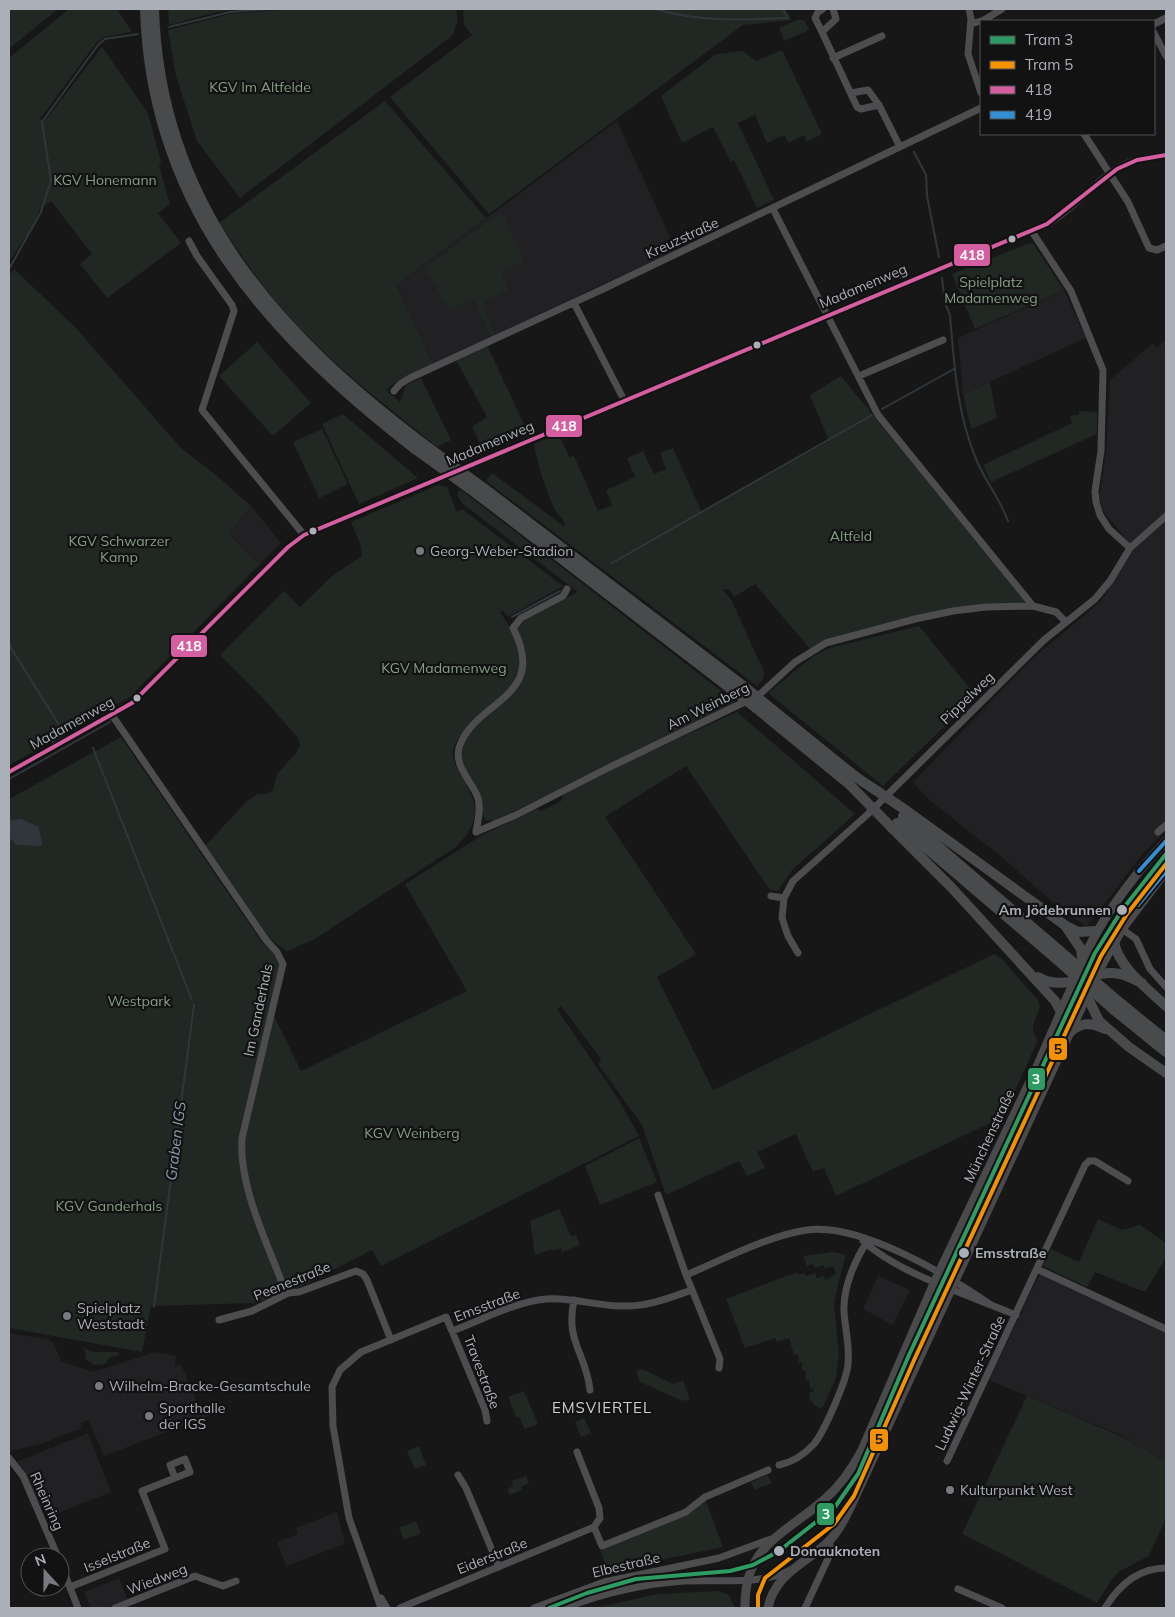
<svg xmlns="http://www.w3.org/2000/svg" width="1175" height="1617" font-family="Mulish,sans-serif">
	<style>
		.built { fill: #212123 }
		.green { fill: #212722 }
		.water { fill: #30373c }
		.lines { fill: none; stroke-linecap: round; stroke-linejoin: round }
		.stream { stroke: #30373c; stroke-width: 2 }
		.minor { stroke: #4d4d50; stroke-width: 7 }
		.major { stroke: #4a4a4c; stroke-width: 9 }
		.highway { stroke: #494a4c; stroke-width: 10 }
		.highway-bridge { stroke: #494a4c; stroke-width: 10 }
		.bus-1-casing { stroke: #121213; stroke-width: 8 }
		.bus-2-casing { stroke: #121213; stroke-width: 8 }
		.bus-1 { stroke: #d45e9f; stroke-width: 4 }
		.bus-2 { stroke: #338fd2; stroke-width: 4 }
		.tram-1-casing { stroke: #121213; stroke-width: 8 }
		.tram-2-casing { stroke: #121213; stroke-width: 8 }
		.tram-1 { stroke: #2d9b62; stroke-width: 4 }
		.tram-2 { stroke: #f39100; stroke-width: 4 }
		.bus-dot { fill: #abafb7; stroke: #121213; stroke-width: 2 }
		.poi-dot { fill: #777a7f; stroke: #121213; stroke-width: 2 }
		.labels { text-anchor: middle; stroke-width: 4.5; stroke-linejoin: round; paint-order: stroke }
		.park-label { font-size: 14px; fill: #859f84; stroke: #121213 }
		.street-label { font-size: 14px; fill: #abafb7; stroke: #121213 }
		.poi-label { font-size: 14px; fill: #abafb7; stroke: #121213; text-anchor: start }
		.stop-label { font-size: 14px; font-weight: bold; fill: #abafb7; stroke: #121213; text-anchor: start }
		.water-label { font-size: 15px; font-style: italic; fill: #869ead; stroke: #121213 }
		.neighbourhood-label { font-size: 15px; letter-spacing: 1px; fill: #cbced3; stroke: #121213 }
		.line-badge { stroke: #121213; stroke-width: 2 }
		.badge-label { font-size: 14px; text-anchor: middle; font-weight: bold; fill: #fff }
		.pale-badge-label { font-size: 14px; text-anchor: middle; font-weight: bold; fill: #111 }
	</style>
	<rect width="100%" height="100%" fill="#171718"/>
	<!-- built -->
	<path class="built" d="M617 121 676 250 433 364 396 285Z
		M1064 290 1086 338 963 394 958 338Z
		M1166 341V830L1141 856 1103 906 1086 926 1058 907 997 853 929 800 913 782 1032 659 1100 602 1134 549 1103 511 1099 497 1106 452 1110 380 1153 343 1156 347Z
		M252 507 281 543 260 564 228 533Z
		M1040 1273 1166 1332V1466L1125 1437 989 1380Z
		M878 1276 910 1290 893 1325 863 1309Z
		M9 1333 48 1339 54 1343 61 1361 93 1372 155 1352 176 1356 175 1366 181 1364 196 1400 213 1414 104 1456 88 1420 80 1423 82 1428 41 1444 9 1451Z
		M88 1433 111 1492 48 1517 14 1463Z
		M337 1512 345 1544 286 1566 277 1542 298 1534 296 1528Z
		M119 1578 127 1599 105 1608H91L84 1592Z"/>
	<!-- green -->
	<path class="green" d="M9 9H58L9 49Z
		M69 9H117L132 32 104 37 97 42 40 119 44 122 102 47 148 113 161 162 159 165 170 204 158 213 181 243 107 298 80 264 92 254 51 201 40 209 27 238 26 236 9 262V58Z
		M168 9H243L217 12 169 25Z
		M290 9H456L458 20 453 35 240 198 197 141 176 76 168 30 230 14Z
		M463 9H785L792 20 743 25 489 214 390 97 472 35 464 25Z
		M799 19 805 21 809 30 784 41 779 28Z
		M782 50 822 134 807 142 804 135 789 143 784 135 767 143 755 115 738 123 774 200 757 208 734 160 731 162 713 127 682 143 661 96 716 54 743 51 756 61Z
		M385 101 486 218 396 285 433 364 397 381 386 390 400 402 406 385 421 378 451 440 437 447C382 402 324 359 278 304 256 279 238 250 219 223Z
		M500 215H503L524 261 501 272 509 290 482 303 495 335 491 337 474 299 449 310 425 268 491 219Z
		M1032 242 1064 290 975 329 952 274Z
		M14 269 75 327 181 448 216 475 252 507 228 533 260 564 130 697 37 749 34 744 30 747 33 752 9 765V276Z
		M257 342 311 403 273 436 219 376Z
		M487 345 528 433 484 451 472 427 487 417 456 360Z
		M841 376 1024 600 1023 603 952 608 825 642 810 649 755 584 734 597 730 590 722 589 731 599 764 672 763 679 757 686 486 481 492 473 565 527C564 517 558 516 554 508 545 487 538 467 534 444L559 434 569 457 574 456 598 511 612 505 606 490 635 477 627 458 643 451 654 474 666 469 660 453 673 448 702 513 829 441 810 395Z
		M990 382 997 418 971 429 963 394Z
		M1079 411 1097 412V434L991 482 983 465 1072 423 1070 416 1079 415Z
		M343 414 418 478 359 504 322 424Z
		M322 429 348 484 319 498 293 442Z
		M438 485 447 487 457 512 462 509 563 586 508 617 503 611 500 612C507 623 515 634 518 646 529 681 492 705 470 726 463 732 454 742 453 751 452 758 456 767 460 773 478 804 483 819 456 847L313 940 287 951 264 935 204 847 247 801 258 794H267L273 790 277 774 296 753 300 745 298 738 263 698 220 655 284 591 300 607 332 576 362 556 361 546 351 522Z
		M460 489 738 704 494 821 485 820 462 763C457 715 538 703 525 649 523 642 519 635 516 628L526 617 578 592 463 504 457 495Z
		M919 626 976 696 883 786 768 693 812 657 829 648Z
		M737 712 855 814 792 870 778 891 770 890 686 766 605 817 696 954 657 977 713 1090 994 954 1001 958 1038 1000 1040 1006C1037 1020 1027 1027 1038 1040L1003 1117 836 1196 824 1168 813 1172 796 1134 757 1152 765 1168 747 1176 739 1161 666 1195 642 1125 598 1064 601 1059 561 1006 557 1009 619 1100 639 1136 381 1266 372 1250 298 1288 256 1303 151 1306 142 1352 9 1328V799L121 737 261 941 278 957 280 965 268 1011 275 1018 301 1071 467 991 405 884 484 834 536 809 541 811 561 801 563 795 624 763Z
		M639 1138 657 1182 600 1205 585 1166Z
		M559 1209 571 1236 576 1235 580 1245 562 1252 561 1248 553 1251 552 1249 535 1255 530 1221Z
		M1098 1219 1122 1230 1140 1225 1166 1243V1257L1145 1292 1095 1272 1087 1287 1043 1266 1051 1249 1079 1262Z
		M832 1252 846 1255 837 1288 834 1305 839 1354 836 1378 822 1409 814 1405 812 1401 810 1402 809 1393 814 1391 812 1388 810 1389 809 1380 806 1381 805 1370 802 1371V1362L799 1363 798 1354 794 1355 789 1338 777 1342 775 1338 745 1348 726 1299 797 1272 799 1275 804 1273 806 1276 815 1273 817 1278 824 1276 825 1280 836 1274 833 1266 825 1269 823 1265 815 1268 813 1264 807 1266 803 1256Z
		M83 1348 94 1352H118L119 1355 110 1357 105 1364 94 1365 85 1359 86 1353Z
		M642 1369 673 1384 683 1380 690 1399 683 1401 640 1382 636 1371Z
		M524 1391 538 1424 525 1429 519 1417H516L508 1397Z
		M1027 1396 1125 1438 1166 1463V1518L1149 1556 1120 1571 1112 1579 1097 1603 962 1534Z
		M584 1418 591 1433 581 1437 575 1422Z
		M419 1446 426 1465 415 1469 407 1451Z
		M767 1475 772 1483 754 1490 751 1482Z
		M526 1476 529 1483 521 1487 522 1490 510 1495 507 1489 513 1486 512 1481Z
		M706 1501 723 1547 608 1571 600 1550 690 1514Z
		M416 1521 421 1533 404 1540 399 1528Z
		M718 1591 729 1595 735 1608H594L657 1594Z"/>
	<!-- water -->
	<path class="water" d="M21 819 39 827 42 846 16 845 9 837V820Z"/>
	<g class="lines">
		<!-- stream -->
		<path class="stream" d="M656 9C698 22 744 20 788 18L783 9
			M169 27 230 12 269 9
			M914 152 926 175 927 196 939 257
			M9 269 41 212 51 181 42 122 98 45 105 39 138 34
			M942 278 945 303 950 315C954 364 957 413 976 459 985 481 1000 499 1008 521
			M882 409 954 369
			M612 563 872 415
			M512 617 560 591
			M9 645 65 734 52 742
			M93 748 192 1000
			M9 779 110 722
			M154 1307 194 1005"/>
		<!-- minor -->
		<path class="minor" d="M823 9 818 12 815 18 822 32 836 19 833 9
			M969 9 971 19 968 54 981 93
			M971 24 984 20 1002 9
			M1154 24 1166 18
			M822 32 857 107 861 109 879 105 868 90 851 93
			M1154 33 1166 56
			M833 58 882 36
			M879 105 900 147
			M1084 134 1128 202 1149 248 1157 250 1166 246
			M773 209 878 415 1033 606
			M1031 230 1071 291 1103 370 1101 451 1095 491 1096 502 1100 515 1109 529 1130 548
			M189 241 197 256 232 305 234 311 202 410 304 535
			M574 303 624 400
			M859 376 943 340
			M394 391 400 384 410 378 603 289 981 108
			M112 715 266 940 277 952 283 964 242 1138C239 1180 260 1227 275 1265 279 1274 282 1286 288 1293
			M9 772 132 703 288 547 304 535 1047 224C1077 208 1096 177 1128 163 1140 158 1154 157 1166 155
			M476 832 516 815 606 769 759 695 795 662 826 643 915 619 953 611 986 607 1033 606 1056 612 1065 621
			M476 832C478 821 481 809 478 798 472 781 452 765 460 745 477 700 549 697 513 628L521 618 563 596 567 589
			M1158 832 1166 825
			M771 896 784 898
			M1122 929 1136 939 1150 969 1166 987
			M798 953 788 936 782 918 784 898 793 881 868 814 1044 640 1095 599 1110 581 1130 548 1166 516
			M658 1195 686 1275 720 1359 719 1368
			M863 1241C901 1275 969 1295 1016 1315
			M1037 1269 1166 1329
			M686 1275C722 1260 770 1235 807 1230 860 1222 949 1276 991 1305
			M574 1300C565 1342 586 1353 590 1390
			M219 1320 252 1311 288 1293 299 1292 356 1271 363 1274 367 1280 391 1340
			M452 1331 485 1410 487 1421
			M9 1458 23 1476 58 1557
			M947 1461 1085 1165 1089 1161H1095L1128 1181
			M779 1465C793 1462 804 1455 814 1444 824 1432 847 1380 848 1364 850 1346 845 1329 844 1311 843 1287 855 1260 868 1240
			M458 1475 466 1488 499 1567
			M594 1527 602 1546 686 1512 705 1497 768 1470
			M60 1562 78 1608
			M70 1587 165 1549 142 1491 190 1472 185 1459 170 1465 175 1478
			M958 1589 1002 1608
			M381 1598 387 1608
			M115 1608 195 1576 223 1586 236 1581
			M381 1608 349 1518 333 1426 332 1387 340 1370 361 1352 446 1317 452 1331C482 1320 514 1302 546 1299 572 1297 596 1306 622 1306 647 1307 669 1298 692 1290
			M400 1608 594 1527 600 1518 599 1508 577 1452
			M534 1608 604 1582 719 1558 771 1539
			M565 1608C603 1593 643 1584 684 1581 717 1579 760 1586 790 1570
			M805 1608 832 1550 829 1541
			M1105 1608C1119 1585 1138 1568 1166 1568"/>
		<!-- major -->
		<path class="major" d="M1089 947C1091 954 1091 957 1097 960L1106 957
			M1082 962C1102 916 1132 877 1166 841
			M1094 979 1122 929 1166 871
			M745 1608C744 1545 784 1535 825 1499 841 1485 852 1469 862 1450L935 1281 1036 1069 1076 977
			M768 1608C775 1573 806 1564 829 1541 838 1532 844 1520 850 1508L1089 991"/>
		<!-- highway -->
		<path class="highway" d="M145 9C151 207 267 334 415 449
			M154 9C160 205 276 333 425 445
			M485 489 746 688
			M477 494 739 695
			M763 702 856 777
			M756 708 850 785
			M907 811 1066 926 1078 932 1097 931
			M903 816 1059 950
			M897 823 1055 958
			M893 829 952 888 1055 1001 1061 1012
			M1066 927 1081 949 1087 996 1099 1021 1129 1047 1166 1073
			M1114 942C1119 968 1148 989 1166 1006
			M1038 977C1067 994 1091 968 1120 974 1128 976 1135 980 1142 983
			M1118 1001 1166 1040
			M1114 1010 1166 1052
			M1068 1034C1080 1022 1090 1022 1105 1029"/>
		<!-- highway-bridge -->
		<path class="highway-bridge" d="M425 445 485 489
			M415 449 477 494
			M746 688 763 702
			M739 695 756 708
			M856 777 907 811
			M850 785 893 829
			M1059 950 1118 1001
			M1055 958 1114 1010"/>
		<!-- bus-1 casing -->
		<g class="bus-1-casing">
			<path id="bus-1" d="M9 772 132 703 288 547 304 535 1047 224 1117 169 1137 160 1166 155"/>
		</g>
		<!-- bus-2 casing -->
		<g class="bus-2-casing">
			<path id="bus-2" d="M1139 871 1166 841
				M1138 905 1166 871"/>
		</g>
		<!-- bus-1 -->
		<use href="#bus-1" class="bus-1"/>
		<!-- bus-2 -->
		<use href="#bus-2" class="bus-2"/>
		<!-- tram-1 casing -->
		<g class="tram-1-casing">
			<path id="tram-1" d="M549 1608 587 1593 636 1579 730 1571 753 1565 779 1551 835 1507 858 1474 909 1355 1095 953 1122 910 1166 854"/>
		</g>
		<!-- tram-2 casing -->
		<g class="tram-2-casing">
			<path id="tram-2" d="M758 1608V1595L765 1578 834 1524 854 1496 915 1358 1101 956 1127 914 1166 864"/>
		</g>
		<!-- tram-1 -->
		<use href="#tram-1" class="tram-1"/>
		<!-- tram-2 -->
		<use href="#tram-2" class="tram-2"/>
	</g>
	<!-- markers -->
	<g class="bus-dot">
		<circle cx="1012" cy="239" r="4.5"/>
		<circle cx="757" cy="345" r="4.5"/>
		<circle cx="313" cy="531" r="4.5"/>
		<circle cx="137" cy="698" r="4.5"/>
		<circle cx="1122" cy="910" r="6"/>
		<circle cx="964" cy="1253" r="6"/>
		<circle cx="779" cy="1551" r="6"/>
	</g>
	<g class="poi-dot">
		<circle cx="420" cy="551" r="5"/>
		<circle cx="67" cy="1316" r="5"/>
		<circle cx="99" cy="1386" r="5"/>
		<circle cx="149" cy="1416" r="5"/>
		<circle cx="950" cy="1490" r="5"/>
	</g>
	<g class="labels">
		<!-- park labels -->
		<g class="park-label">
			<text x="260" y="92">KGV Im Altfelde</text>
			<text x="105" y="185">KGV Honemann</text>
			<text x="991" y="287">Spielplatz<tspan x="991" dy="16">Madamenweg</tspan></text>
			<text x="851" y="541">Altfeld</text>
			<text x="119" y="546">KGV Schwarzer<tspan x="119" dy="16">Kamp</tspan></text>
			<text x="444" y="673">KGV Madamenweg</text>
			<text x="139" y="1006">Westpark</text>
			<text x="412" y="1138">KGV Weinberg</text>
			<text x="109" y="1211">KGV Ganderhals</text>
		</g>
		<!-- street labels -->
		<g class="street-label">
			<text transform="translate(682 238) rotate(-25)" y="5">Kreuzstraße</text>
			<text transform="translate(863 286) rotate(-23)" y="5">Madamenweg</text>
			<text transform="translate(490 443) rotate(-23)" y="5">Madamenweg</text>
			<text transform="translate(967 698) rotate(-44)" y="5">Pippelweg</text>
			<text transform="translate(708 706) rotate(-26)" y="5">Am Weinberg</text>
			<text transform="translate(72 723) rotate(-29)" y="5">Madamenweg</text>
			<text transform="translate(258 1010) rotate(-78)" y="5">Im Ganderhals</text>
			<text transform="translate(989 1136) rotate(-65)" y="5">Münchenstraße</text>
			<text transform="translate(292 1281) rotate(-22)" y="5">Peenestraße</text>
			<text transform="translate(487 1305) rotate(-21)" y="5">Emsstraße</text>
			<text transform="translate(482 1372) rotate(69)" y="5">Travestraße</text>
			<text transform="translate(970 1383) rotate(-65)" y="5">Ludwig-Winter-Straße</text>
			<text transform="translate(47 1501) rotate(66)" y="5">Rheinring</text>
			<text transform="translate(117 1555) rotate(-22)" y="5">Isselstraße</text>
			<text transform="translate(492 1556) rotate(-22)" y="5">Eiderstraße</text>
			<text transform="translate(626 1565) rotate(-13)" y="5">Elbestraße</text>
			<text transform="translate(157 1579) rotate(-21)" y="5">Wiedweg</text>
		</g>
		<!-- poi labels -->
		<g class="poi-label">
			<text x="430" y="556">Georg-Weber-Stadion</text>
			<text x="77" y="1313">Spielplatz<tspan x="77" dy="16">Weststadt</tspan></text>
			<text x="109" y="1391">Wilhelm-Bracke-Gesamtschule</text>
			<text x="159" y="1413">Sporthalle<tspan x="159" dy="16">der IGS</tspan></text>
			<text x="960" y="1495">Kulturpunkt West</text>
		</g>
		<!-- stop labels -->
		<g class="stop-label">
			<text x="1111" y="915" text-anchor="end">Am Jödebrunnen</text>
			<text x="975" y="1258">Emsstraße</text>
			<text x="790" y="1556">Donauknoten</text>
		</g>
		<!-- water labels -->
		<g class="water-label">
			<text transform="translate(176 1141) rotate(-83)" y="5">Graben IGS</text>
		</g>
		<!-- neighbourhood labels -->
		<g class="neighbourhood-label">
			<text x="602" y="1413">EMSVIERTEL</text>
		</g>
	</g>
	<g class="line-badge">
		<rect x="953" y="243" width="38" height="24" rx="5" fill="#d45e9f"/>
		<rect x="545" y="414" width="38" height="24" rx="5" fill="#d45e9f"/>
		<rect x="170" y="634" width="38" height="24" rx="5" fill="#d45e9f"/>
		<rect x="1048" y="1037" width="20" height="24" rx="5" fill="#f39100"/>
		<rect x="1027" y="1067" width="19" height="24" rx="5" fill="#2d9b62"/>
		<rect x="869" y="1428" width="20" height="24" rx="5" fill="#f39100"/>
		<rect x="816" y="1502" width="19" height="24" rx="5" fill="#2d9b62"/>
	</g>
	<g class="badge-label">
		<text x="972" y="260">418</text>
		<text x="564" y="431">418</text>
		<text x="189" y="651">418</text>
		<text x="1036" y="1084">3</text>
		<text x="826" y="1519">3</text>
	</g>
	<g class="pale-badge-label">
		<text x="1058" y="1054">5</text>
		<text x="879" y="1444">5</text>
	</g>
	<!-- border -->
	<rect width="1175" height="1617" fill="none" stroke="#abafb7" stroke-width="20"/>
	<!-- legend -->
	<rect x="980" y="20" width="175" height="115" fill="#121213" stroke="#4f5155"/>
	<rect x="990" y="36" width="25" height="8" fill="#2d9b62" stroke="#4f5155"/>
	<text x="1025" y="45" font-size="15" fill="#abafb7">Tram 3</text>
	<rect x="990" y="61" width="25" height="8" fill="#f39100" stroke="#4f5155"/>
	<text x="1025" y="70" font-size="15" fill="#abafb7">Tram 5</text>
	<rect x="990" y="86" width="25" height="8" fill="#d45e9f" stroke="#4f5155"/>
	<text x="1025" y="95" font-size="15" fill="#abafb7">418</text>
	<rect x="990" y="111" width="25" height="8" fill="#338fd2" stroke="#4f5155"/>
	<text x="1025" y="120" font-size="15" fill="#abafb7">419</text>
	<!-- north arrow -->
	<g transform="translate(45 1572) rotate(339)"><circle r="24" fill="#121213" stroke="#4f5155"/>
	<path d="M0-4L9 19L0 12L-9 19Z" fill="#777a7f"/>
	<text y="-8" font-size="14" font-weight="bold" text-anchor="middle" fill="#abafb7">N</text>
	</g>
</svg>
